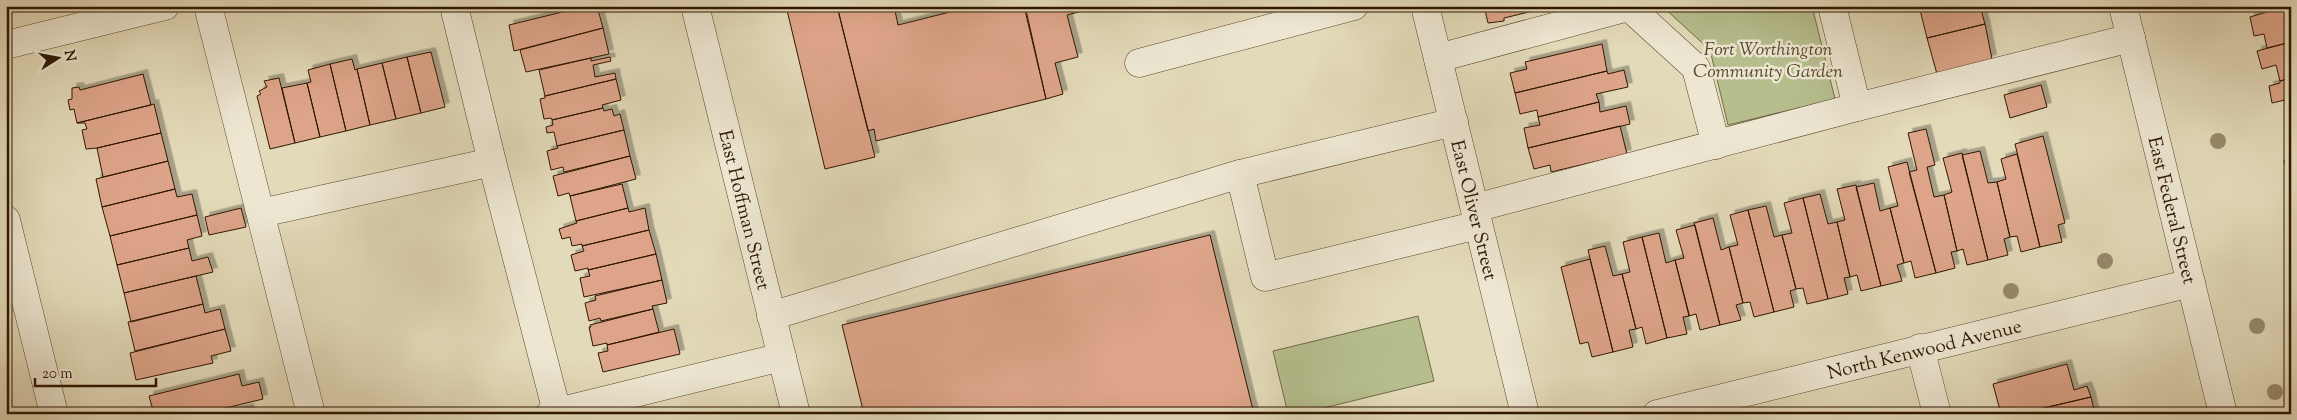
<svg xmlns="http://www.w3.org/2000/svg" width="2297" height="420" font-family="'Sorts Mill Goudy',serif">
	<style>
		.green { fill: #b6be8e; stroke: #726a47 }
		.building { fill: #dda489; stroke: #2f1600; filter: url(#shadow) }
		.lines { fill: none; stroke-linecap: round; stroke-linejoin: round }
		.minor-casing { stroke: #5c472e; stroke-width: 29 }
		.minor { stroke: #ede7d2; stroke-width: 28 }
		.tree { fill: #978a6b }
		.labels { text-anchor: middle; stroke-width: 5; stroke-linejoin: round; paint-order: stroke }
		.park-label { font-size: 19px; font-style: italic; fill: #58482b; stroke: #ede7d2 }
		.street-label { font-size: 19px; fill: #2f1600; stroke: #ede7d2 }
	</style>
	<defs>
		<filter id="shadow"><feDropShadow dx="4.5" dy="-4.5" stdDeviation="0" flood-color="#0004"/></filter>
	</defs>
	<rect width="100%" height="100%" fill="#e3dab9"/>
	<filter id="stains"><feTurbulence type="fractalNoise" baseFrequency=".004" numOctaves="4"/><feColorMatrix values="0 0 0 0 .2 0 0 0 0 .09 0 0 0 0 .02 0 0 0 .5 -.17"/></filter>
	<radialGradient id="worn" r=".72"><stop offset=".6" stop-color="#630" stop-opacity="0"/><stop offset="1" stop-color="#630" stop-opacity=".3"/></radialGradient>
	<!-- green -->
	<path class="green" d="M1662 6H1812L1835 99 1728 125 1710 50Z
		M1418 316 1434 381 1299 414H1288L1273 351Z"/>
	<!-- building -->
	<path class="building" d="M587 6H597L603 28 514 51 509 25Z
		M786 6H837L875 157 825 169Z
		M837 6H894L898 25 974 6H1024L1046 99 876 141 874 129 868 131Z
		M1039 6H1102L1067 15 1078 57 1055 63 1063 94 1046 99 1026 10Z
		M1484 6H1554L1504 18V21L1488 23Z
		M1919 6H1980L1985 24 1927 38Z
		M2263 6H2287L2264 12Z
		M2287 6H2291V42L2267 48 2264 34 2254 36 2250 17Z
		M1985 24 1992 59 1937 74 1927 38Z
		M603 28 609 54 526 72 520 50Z
		M2291 42V78L2280 81 2276 65 2262 69 2257 51Z
		M1602 44 1607 71 1515 93 1510 73 1527 69 1525 62Z
		M431 52 445 107 421 113 407 57Z
		M407 57 421 113 396 119 382 63Z
		M610 57 611 61 593 65 595 77 615 73 616 79 545 96 539 70 591 58V61Z
		M352 59 355 70 357 69 370 125 346 131 330 64Z
		M382 63 396 119 370 125 357 69Z
		M330 64 346 131 320 137 307 83 311 82 308 70Z
		M1624 70 1628 87 1596 94 1599 102 1538 117 1537 110 1520 114 1515 93 1607 71 1608 74Z
		M143 74 151 105 77 123 74 109 70 110 68 100 72 99V88L79 87 80 90Z
		M279 78 295 143 270 149 257 96 261 94 259 91 267 87 264 81Z
		M2291 78V114H2288L2285 100 2272 103 2269 86 2280 83V81Z
		M616 79 621 100 602 105 603 108 552 120 551 118 544 119 540 99 545 98V96Z
		M307 83 320 137 295 143 282 88Z
		M2041 85 2047 107 2010 118 2004 95Z
		M1599 102 1600 112 1626 106 1630 124 1528 148 1524 128 1540 125 1538 117Z
		M154 104 161 133 97 148 86 149 82 130 87 129 85 123H77Z
		M603 108 604 111 612 109 614 116 620 114 624 130 557 146 554 132 547 133 546 127 553 125 552 120Z
		M1620 126 1627 154 1551 172 1550 165 1534 169 1528 148Z
		M1926 129 1935 165 1927 167 1934 197 1944 195 1957 251 1951 252 1955 268 1936 273 1909 172 1917 170 1908 133Z
		M624 130 630 156 564 172 563 167 551 170 547 151 558 148 557 146Z
		M161 133 168 161 103 177 97 148Z
		M2043 136 2065 223 2058 225 2062 242 2040 247 2015 144Z
		M1980 151 1988 183 1997 182 2010 237 2004 239 2008 255 1988 260 1962 155Z
		M1962 153 1988 260 1967 265 1963 249 1957 251 1944 195 1952 192 1943 158Z
		M2017 154 2040 247 2021 252 2017 236 2010 237 1997 182 2006 179 2001 159Z
		M630 156 636 179 570 196 569 193 558 196 553 176Z
		M2291 158V181H2290L2284 160Z
		M168 161 175 189 102 207 96 179Z
		M1907 162 1936 273 1915 278 1911 261 1904 263 1890 208 1898 206 1888 167Z
		M1874 183 1880 211 1890 208 1904 263 1897 265 1902 281 1881 286 1856 187Z
		M622 184 628 208 576 221 570 196Z
		M1856 185 1881 286 1861 291 1857 275 1850 277 1837 222 1845 220 1837 189Z
		M175 189 177 197 192 194 197 215 110 236 102 207Z
		M1820 194 1828 224 1837 222 1850 277 1844 278 1848 294 1828 299 1803 198Z
		M1803 198 1828 299 1807 304 1803 288 1796 289 1782 235 1792 233 1784 203Z
		M1766 206 1774 237 1782 235 1796 289 1790 291 1794 307 1774 312 1748 210Z
		M241 208 246 227 209 235 205 217Z
		M628 208 629 212 645 208 649 230 582 246V244L572 246 570 237 562 239 559 229 577 223 576 221Z
		M1748 210 1774 312 1754 317 1750 302 1743 303 1729 247 1738 245 1730 215Z
		M197 215 202 236 187 240 189 248 117 265 110 236Z
		M1713 218 1721 250 1729 247 1743 303 1736 305 1741 320 1720 325 1694 223Z
		M1695 225 1720 325 1700 330 1696 314 1689 316 1675 260 1684 258 1676 230Z
		M649 230 656 254 588 270V268L575 271 571 255 584 251 582 246Z
		M1659 233 1666 263 1675 260 1689 314V316L1683 317 1687 334 1667 338 1642 237Z
		M1210 235 1254 414H864L842 325Z
		M1642 237 1667 338 1646 344 1642 327 1636 329 1622 274 1630 272 1623 242Z
		M1605 246 1613 276 1622 274 1636 329 1629 330 1633 347 1613 352 1588 250Z
		M189 248 192 261 208 257 213 272 124 293 117 265Z
		M656 254 662 280 584 297 580 278 590 276 588 270Z
		M1590 259 1613 352 1592 357 1588 342 1580 344 1561 267Z
		M196 276 203 304 131 322 124 293Z
		M662 280 667 303 652 306 653 309 601 321 600 318 589 321 585 303 596 300 595 296Z
		M203 304 205 313 220 309 225 329 135 351 128 322Z
		M653 309 659 332 607 345V343L593 346 589 327H591L590 325Z
		M225 329 231 351 211 356 213 363 136 380 130 353Z
		M674 329 680 354 603 372 598 353 608 351 607 345Z
		M2067 364 2074 390 2087 386 2091 397 2018 414H2001L1993 384Z
		M239 374 242 386 259 382 263 399 201 414H154L149 396Z
		M2091 397 2095 414H2018Z
		M225 408 226 413 249 408 250 414H201Z"/>
	<g class="lines">
		<!-- minor casing -->
		<g class="minor-casing">
			<g id="minor">
				<path d="M208 6 311 414"/>
				<path d="M454 6 492 162"/>
				<path id="s1" d="M695 6 796 414"/>
				<path id="s2" d="M1425 6 1525 414"/>
				<path d="M1628 6 1696 68 1716 145"/>
				<path d="M1832 6 1857 107"/>
				<path id="s3" d="M2123 6 2223 414"/>
				<path d="M6 45 165 6"/>
				<path d="M1438 58 1628 7"/>
				<path d="M1139 63 1354 6"/>
				<path d="M1454 122 1240 174 1265 277 1478 225"/>
				<path d="M1475 208 1857 107 2131 38"/>
				<path d="M261 213 492 162 557 412 550 414"/>
				<path d="M6 220 54 414"/>
				<path d="M771 316 1240 174"/>
				<path d="M1920 348 1937 414"/>
				<path d="M557 412 782 357"/>
				<path id="s4" d="M1657 414 2191 283"/>
			</g>
		</g>
		<!-- minor -->
		<use href="#minor" class="minor"/>
	</g>
	<!-- trees -->
	<g class="tree">
		<circle cx="2218" cy="141" r="8"/>
		<circle cx="2105" cy="261" r="8"/>
		<circle cx="2011" cy="291" r="8"/>
		<circle cx="2257" cy="326" r="8"/>
		<circle cx="2275" cy="392" r="8"/>
	</g>
	<g class="labels">
		<!-- park labels -->
		<g class="park-label">
			<text x="1768" y="55">Fort Worthington<tspan x="1768" dy="22">Community Garden</tspan></text>
		</g>
		<!-- street labels -->
		<g class="street-label">
			<text dy="7" stroke="none"><textPath href="#s1" startOffset="210">East Hoffman Street</textPath></text>
			<text dy="7" stroke="none"><textPath href="#s2" startOffset="210">East Oliver Street</textPath></text>
			<text dy="7" stroke="none"><textPath href="#s3" startOffset="210">East Federal Street</textPath></text>
			<text dy="7" stroke="none"><textPath href="#s4" startOffset="275">North Kenwood Avenue</textPath></text>
		</g>
	</g>
	<!-- margin -->
	<rect width="2297" height="420" fill="none" stroke="#e3dab9" stroke-width="25"/>
	<rect x="8" y="8" width="2282" height="405" fill="none" stroke="#2f1600" stroke-width="2.5"/>
	<rect x="12" y="12" width="2272" height="395" fill="none" stroke="#2f1600"/>
	<!-- north arrow -->
	<g transform="translate(58 58) rotate(79)" stroke="#ede7d2" stroke-width="4" paint-order="stroke">
	<path d="M0-4L9 19L0 12L-9 19Z" fill="#2f1600"/>
	<text y="-8" font-size="14" font-weight="bold" text-anchor="middle" fill="#2f1600">N</text>
	</g>
	<!-- scale -->
	<path d="M35 378v8h121v-8" fill="none" stroke="#2f1600" stroke-width="2.5"/>
	<text x="42" y="378" font-size="15" fill="#2f1600" stroke="#ede7d2" stroke-width="4" paint-order="stroke">20 m</text>
	<rect width="100%" height="100%" filter="url(#stains)"/>
	<rect width="100%" height="100%" fill="url(#worn)"/>
</svg>
